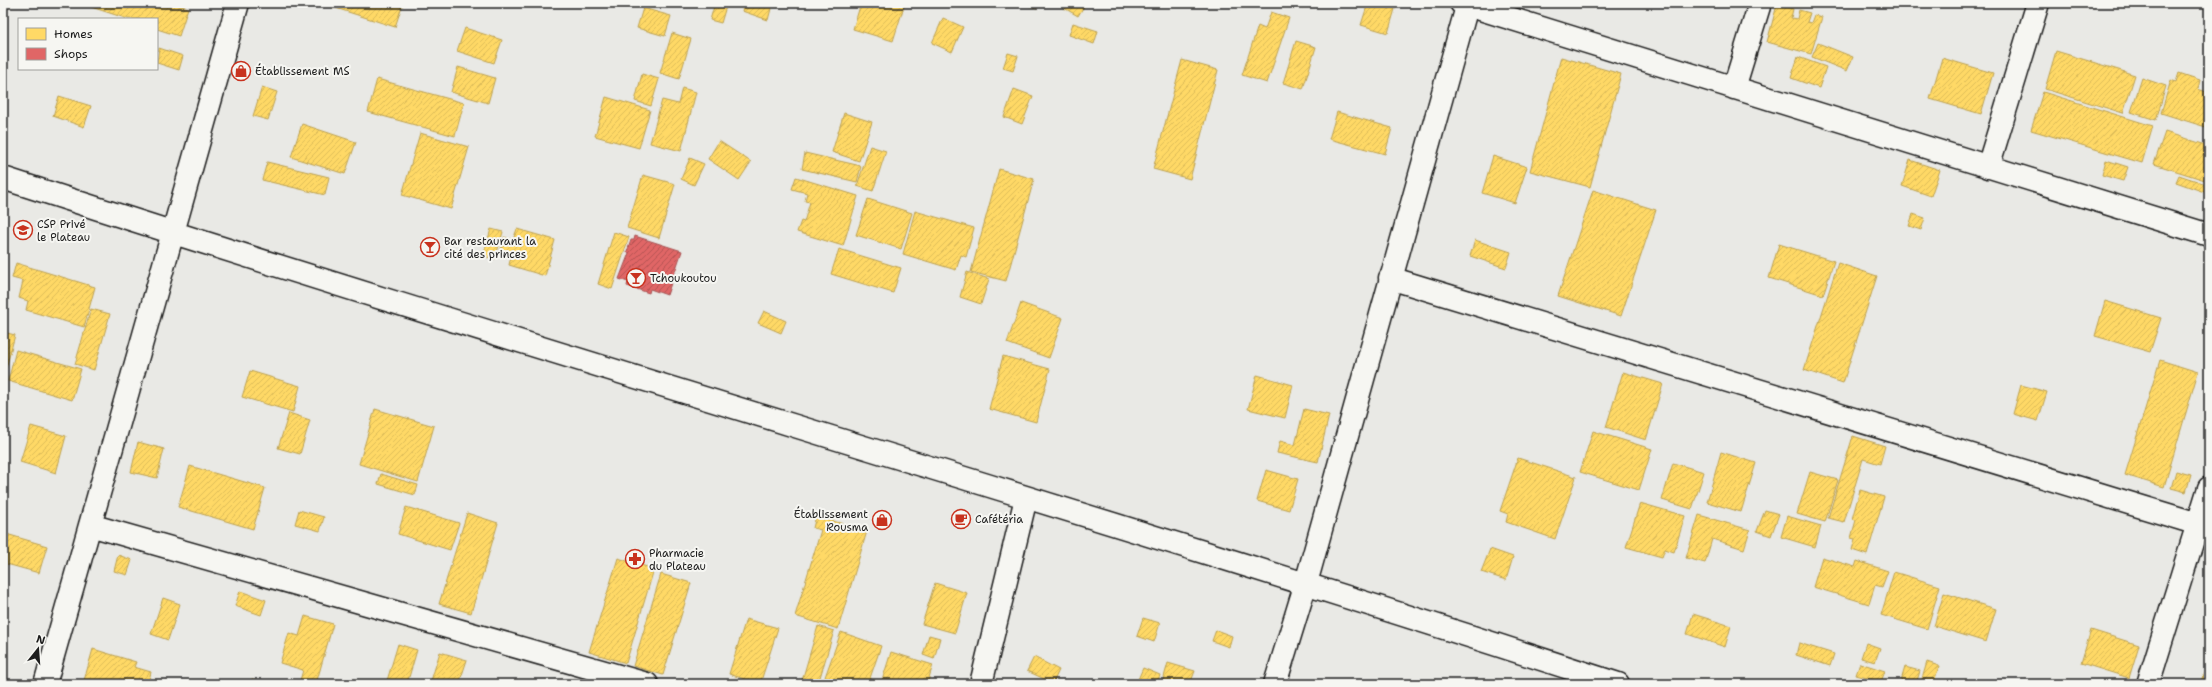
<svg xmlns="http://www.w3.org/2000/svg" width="2212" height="687" font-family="'Shantell Sans',sans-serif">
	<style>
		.homes { fill: url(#homes-hatch); stroke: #bba050 }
		.shops { fill: url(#shops-hatch); stroke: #a55050 }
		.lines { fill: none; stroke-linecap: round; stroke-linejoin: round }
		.minor-casing { stroke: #1c1c1c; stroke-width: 25 }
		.minor { stroke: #f6f6f2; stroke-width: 22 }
		.labels { text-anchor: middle; stroke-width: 4; stroke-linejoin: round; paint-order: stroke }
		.poi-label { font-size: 11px; fill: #1c1c1c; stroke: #f6f6f2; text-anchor: start }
	</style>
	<defs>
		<pattern id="homes-hatch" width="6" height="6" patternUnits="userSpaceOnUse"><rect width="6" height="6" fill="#ffd966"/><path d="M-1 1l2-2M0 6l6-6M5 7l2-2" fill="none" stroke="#daba58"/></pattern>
		<pattern id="shops-hatch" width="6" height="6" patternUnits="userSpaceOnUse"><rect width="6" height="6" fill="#e06666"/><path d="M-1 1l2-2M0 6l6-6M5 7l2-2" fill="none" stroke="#b55353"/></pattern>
	</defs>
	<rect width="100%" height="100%" fill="#e9e9e5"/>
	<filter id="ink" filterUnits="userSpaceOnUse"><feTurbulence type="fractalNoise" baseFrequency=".025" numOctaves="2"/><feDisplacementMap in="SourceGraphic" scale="8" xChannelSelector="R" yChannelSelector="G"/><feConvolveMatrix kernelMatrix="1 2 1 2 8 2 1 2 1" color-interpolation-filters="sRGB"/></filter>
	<g filter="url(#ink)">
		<!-- homes -->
		<path class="homes" d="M79 3H172L188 8 179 36 157 29V19H128Z
			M320 3H403L395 27Z
			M715 3H727L721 23 710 20Z
			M744 3 755 5 756 3H766L772 5 768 20 742 11Z
			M861 3H905L893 41 853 29Z
			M1021 3H1039L1037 8Z
			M1067 3H1086L1078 16 1064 8Z
			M1131 3H1142L1140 8Z
			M1295 3H1306L1303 8Z
			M1368 3H1377L1395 9 1388 33 1361 25Z
			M1777 5 1793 9 1791 18 1797 19 1799 10 1810 13 1807 22 1811 23 1814 15 1822 17 1811 54 1767 42Z
			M643 8 671 16 665 36 637 28Z
			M1271 12 1289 18 1267 83 1242 75 1258 26 1265 29Z
			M943 18 963 27 952 52 932 43Z
			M1073 23 1098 31 1094 44 1069 35Z
			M465 28 502 40 494 63 457 51Z
			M672 33 691 39 679 79 660 73Z
			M1296 41 1316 47 1303 89 1283 83Z
			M1818 43 1853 57 1847 71 1812 57Z
			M159 48 183 56 179 70 157 63Z
			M2056 51 2135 75 2123 113 2045 89Z
			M1008 53 1018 56 1013 71 1003 68Z
			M1561 57 1621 74 1590 187 1530 171Z
			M1798 57 1826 67 1819 88 1791 78Z
			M1942 58 1993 73 1981 114 1930 99Z
			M1182 60 1218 70 1190 179 1153 169Z
			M458 67 495 78 488 103 451 92Z
			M2179 73 2200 80 2198 89 2209 93V128L2161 113 2171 80 2176 82Z
			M642 74 659 79 651 106 635 101Z
			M2142 78 2166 86 2156 120 2131 112Z
			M377 79 464 103 455 136 368 112Z
			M262 87 277 92 268 120 253 116Z
			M682 88 696 92 681 151 650 143 662 100 678 104Z
			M1014 89 1033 96 1022 124 1004 117Z
			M2043 92 2153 126 2142 163 2031 130Z
			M59 96 91 106 84 127 53 116Z
			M606 97 650 110 639 148 595 136Z
			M1337 112 1392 128 1385 154 1329 139Z
			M844 113 872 122 859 161 832 152Z
			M302 124 356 142 345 174 291 157Z
			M2165 132 2209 146 2208 181 2154 164Z
			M420 133 469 147 451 209 402 195Z
			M719 141 751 162 739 180 708 159Z
			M870 146 886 151 873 191 857 186Z
			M805 153 861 166 857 182 802 169Z
			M1493 156 1527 167 1515 203 1482 193Z
			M690 158 704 164 694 185 681 179Z
			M1910 160 1940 170 1931 196 1902 186Z
			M2106 160 2128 167 2123 181 2102 175Z
			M267 162 329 177 325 195 262 180Z
			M999 169 1034 179 1006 281 971 272Z
			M643 175 675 184 659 238 627 228Z
			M2179 175 2209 185 2207 193 2176 182Z
			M796 177 858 196 843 246 797 232 801 221 804 222 810 202 805 201 807 193 792 189Z
			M1593 190 1656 210 1621 316 1558 296Z
			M868 199 912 213 901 249 856 235Z
			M915 211 974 228 966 257 961 255 956 270 903 254Z
			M1913 214 1925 218 1921 230 1909 226Z
			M491 229 503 232 495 259 483 256Z
			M517 229 555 240 545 276 509 265 511 256 500 253 504 237 513 240Z
			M614 232 629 237 612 289 598 284Z
			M1475 240 1511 252 1506 268 1470 256Z
			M1779 244 1834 261 1823 295 1769 278Z
			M839 249 901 268 893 293 831 274Z
			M16 263 95 287 84 327 26 310 28 301 19 298 23 281 12 278Z
			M1838 263 1877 276 1843 383 1804 370Z
			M967 272 989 279 981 304 960 297Z
			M2105 301 2161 318 2150 352 2095 336Z
			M1021 303 1063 318 1049 358 1007 343Z
			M91 309 110 314 94 370 75 364Z
			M764 311 786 321 781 333 758 323Z
			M3 332 15 335 6 368H3Z
			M16 350 81 369 72 400 8 381Z
			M1003 356 1050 369 1036 422 989 409Z
			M2160 360 2198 372 2164 487 2125 475Z
			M250 371 300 386 293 412 242 397Z
			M1623 372 1663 384 1646 440 1606 427Z
			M1257 375 1293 385 1285 418 1248 409Z
			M2021 385 2047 392 2038 421 2013 414Z
			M375 409 434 426 418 482 359 464Z
			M1304 409 1329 415 1318 462 1277 453 1280 441 1295 445Z
			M289 413 310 420 300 454 278 448Z
			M31 426 66 436 56 473 20 462Z
			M1593 431 1652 449 1639 490 1580 472Z
			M1853 436 1885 446 1880 464 1863 459 1844 522 1828 518Z
			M138 442 164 449 157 478 131 472Z
			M1721 452 1756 463 1741 512 1707 502Z
			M1518 458 1576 477 1555 539 1506 522 1508 514 1500 511Z
			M1673 463 1704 472 1692 509 1662 500Z
			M190 466 265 488 253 529 178 507Z
			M1266 470 1298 479 1289 510 1257 501Z
			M2176 471 2191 475 2186 492 2171 488Z
			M1810 472 1838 480 1825 522 1797 514Z
			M381 474 418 485 415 495 378 484Z
			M1860 490 1884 497 1867 555 1852 550 1855 539 1851 538 1856 520 1852 519Z
			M1640 503 1685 516 1674 552 1665 549 1662 557 1626 547Z
			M406 507 459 523 450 550 398 534Z
			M299 510 324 517 320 531 295 524Z
			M1765 510 1779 514 1771 536 1757 531Z
			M467 513 498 523 471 613 439 604Z
			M1699 515 1750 530 1744 549 1712 539 1705 563 1686 558Z
			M816 516 867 531 838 629 795 616 821 530 813 528Z
			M1787 516 1821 526 1815 547 1781 537Z
			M3 533 47 546 39 573 3 563Z
			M1490 549 1513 557 1506 580 1481 572Z
			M118 555 132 560 127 575 114 571Z
			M1822 557 1855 567 1857 561 1888 571 1882 587 1875 585 1869 604 1813 587Z
			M618 558 654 569 626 663 589 652Z
			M1894 572 1940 586 1927 629 1881 615Z
			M661 574 691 583 663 675 633 666Z
			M935 583 967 593 955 633 922 624Z
			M240 591 266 600 261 615 235 606Z
			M1944 593 1996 609 1986 642 1934 626Z
			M163 598 180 604 168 640 151 634Z
			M1693 614 1731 626 1725 647 1687 634Z
			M305 616 333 624 316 684H299L303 670 280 663 289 633 299 636Z
			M1143 618 1160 623 1154 642 1137 636Z
			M746 619 778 628 760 684 729 674Z
			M818 626 834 631 818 684H801Z
			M1216 630 1232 636 1229 647 1212 641Z
			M2091 630 2139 645 2129 678 2081 663Z
			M841 632 881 646 868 684H844L825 677Z
			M929 635 940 638 934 659 923 655Z
			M1799 643 1834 654 1830 666 1796 655Z
			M1866 643 1880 648 1875 662 1861 658Z
			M398 644 417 650 407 684H386Z
			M93 649 136 662 134 667 151 672 148 684H83Z
			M440 652 467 660 459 684H430Z
			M891 652 933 665 927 684H881Z
			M1034 657 1059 670 1053 683 1027 671Z
			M1927 662 1939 666 1934 682 1922 679Z
			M1168 663 1195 671 1190 684H1162Z
			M1860 663 1885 671 1881 682 1856 675Z
			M2207 665 2209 666V684H2200Z
			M1905 667 1920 671 1916 684H1900Z
			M1143 668 1160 675 1157 684H1136Z
			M252 679 267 684H250Z"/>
		<!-- shops -->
		<path class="shops" d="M635 236 682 251 667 295 650 289 649 293 627 286 628 282 619 279 629 253 627 252 631 240H634Z"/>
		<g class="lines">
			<!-- minor casing -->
			<g class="minor-casing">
				<path id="minor" d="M1461 3 2209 235
					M1734 88 1760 3
					M1988 167 2038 3
					M3 178C539 352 1081 509 1618 684
					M1390 278 2198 524
					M90 525 647 684
					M45 684 238 3
					M981 684 1026 498
					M1275 684 1306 583 1468 3
					M2148 684 2209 488"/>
			</g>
			<!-- minor -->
			<use href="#minor" class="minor"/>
		</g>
	</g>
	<!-- icons -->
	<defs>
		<g id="shop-ring" transform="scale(1)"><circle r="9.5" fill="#f6f6f2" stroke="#c8321e" stroke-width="1.5"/><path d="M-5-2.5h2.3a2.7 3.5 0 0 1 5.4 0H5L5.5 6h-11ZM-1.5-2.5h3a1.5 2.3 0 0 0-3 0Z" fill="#c8321e"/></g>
		<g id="school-ring" transform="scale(1)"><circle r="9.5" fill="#f6f6f2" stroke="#c8321e" stroke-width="1.5"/><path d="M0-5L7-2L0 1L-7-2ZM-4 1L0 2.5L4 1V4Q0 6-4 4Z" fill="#c8321e"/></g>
		<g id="bar-ring" transform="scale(1)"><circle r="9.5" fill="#f6f6f2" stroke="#c8321e" stroke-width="1.5"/><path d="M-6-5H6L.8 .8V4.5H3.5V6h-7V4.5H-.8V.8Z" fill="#c8321e"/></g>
		<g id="cafe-ring" transform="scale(1)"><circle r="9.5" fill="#f6f6f2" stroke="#c8321e" stroke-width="1.5"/><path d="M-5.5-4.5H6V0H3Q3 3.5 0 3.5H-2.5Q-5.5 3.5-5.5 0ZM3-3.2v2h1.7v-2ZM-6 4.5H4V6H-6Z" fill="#c8321e"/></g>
		<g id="pharmacy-ring" transform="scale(1)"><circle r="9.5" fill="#f6f6f2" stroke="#c8321e" stroke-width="1.5"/><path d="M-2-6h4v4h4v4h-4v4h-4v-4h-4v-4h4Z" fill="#c8321e"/></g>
	</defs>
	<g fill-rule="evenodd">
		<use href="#shop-ring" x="241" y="71"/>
		<use href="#school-ring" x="23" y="230"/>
		<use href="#bar-ring" x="430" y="247"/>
		<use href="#bar-ring" x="636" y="278"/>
		<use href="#cafe-ring" x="961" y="519"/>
		<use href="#shop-ring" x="882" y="520"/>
		<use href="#pharmacy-ring" x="635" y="559"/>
	</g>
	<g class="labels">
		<!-- poi labels -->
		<g class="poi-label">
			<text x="255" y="75">Établissement MS</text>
			<text x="37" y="228">CSP Privé<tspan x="37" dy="13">le Plateau</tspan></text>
			<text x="444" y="245">Bar restaurant la<tspan x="444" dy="13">cité des princes</tspan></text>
			<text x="650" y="282">Tchoukoutou</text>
			<text x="868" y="518" text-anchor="end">Établissement<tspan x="868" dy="13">Rousma</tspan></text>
			<text x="975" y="523">Cafétéria</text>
			<text x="649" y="557">Pharmacie<tspan x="649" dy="13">du Plateau</tspan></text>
		</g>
	</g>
	<!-- margin -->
	<rect width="2212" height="687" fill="none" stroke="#f6f6f2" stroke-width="16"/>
	<rect x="8" y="8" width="2196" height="671" fill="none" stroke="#1c1c1c" stroke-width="1.5" filter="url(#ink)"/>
	<!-- legend -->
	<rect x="18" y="18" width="140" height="52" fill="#f6f6f2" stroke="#9f9f9c"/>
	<rect x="26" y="28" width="20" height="12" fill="#ffd966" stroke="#9f9f9c"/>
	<text x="54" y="38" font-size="12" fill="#1c1c1c">Homes</text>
	<rect x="26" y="48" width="20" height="12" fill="#e06666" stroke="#9f9f9c"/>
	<text x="54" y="58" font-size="12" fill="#1c1c1c">Shops</text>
	<!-- north arrow -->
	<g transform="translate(38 649) rotate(17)" stroke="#f6f6f2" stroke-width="3" paint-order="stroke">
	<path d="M0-3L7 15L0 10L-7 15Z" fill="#1c1c1c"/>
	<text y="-6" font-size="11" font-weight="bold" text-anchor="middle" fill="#1c1c1c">N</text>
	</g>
</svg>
